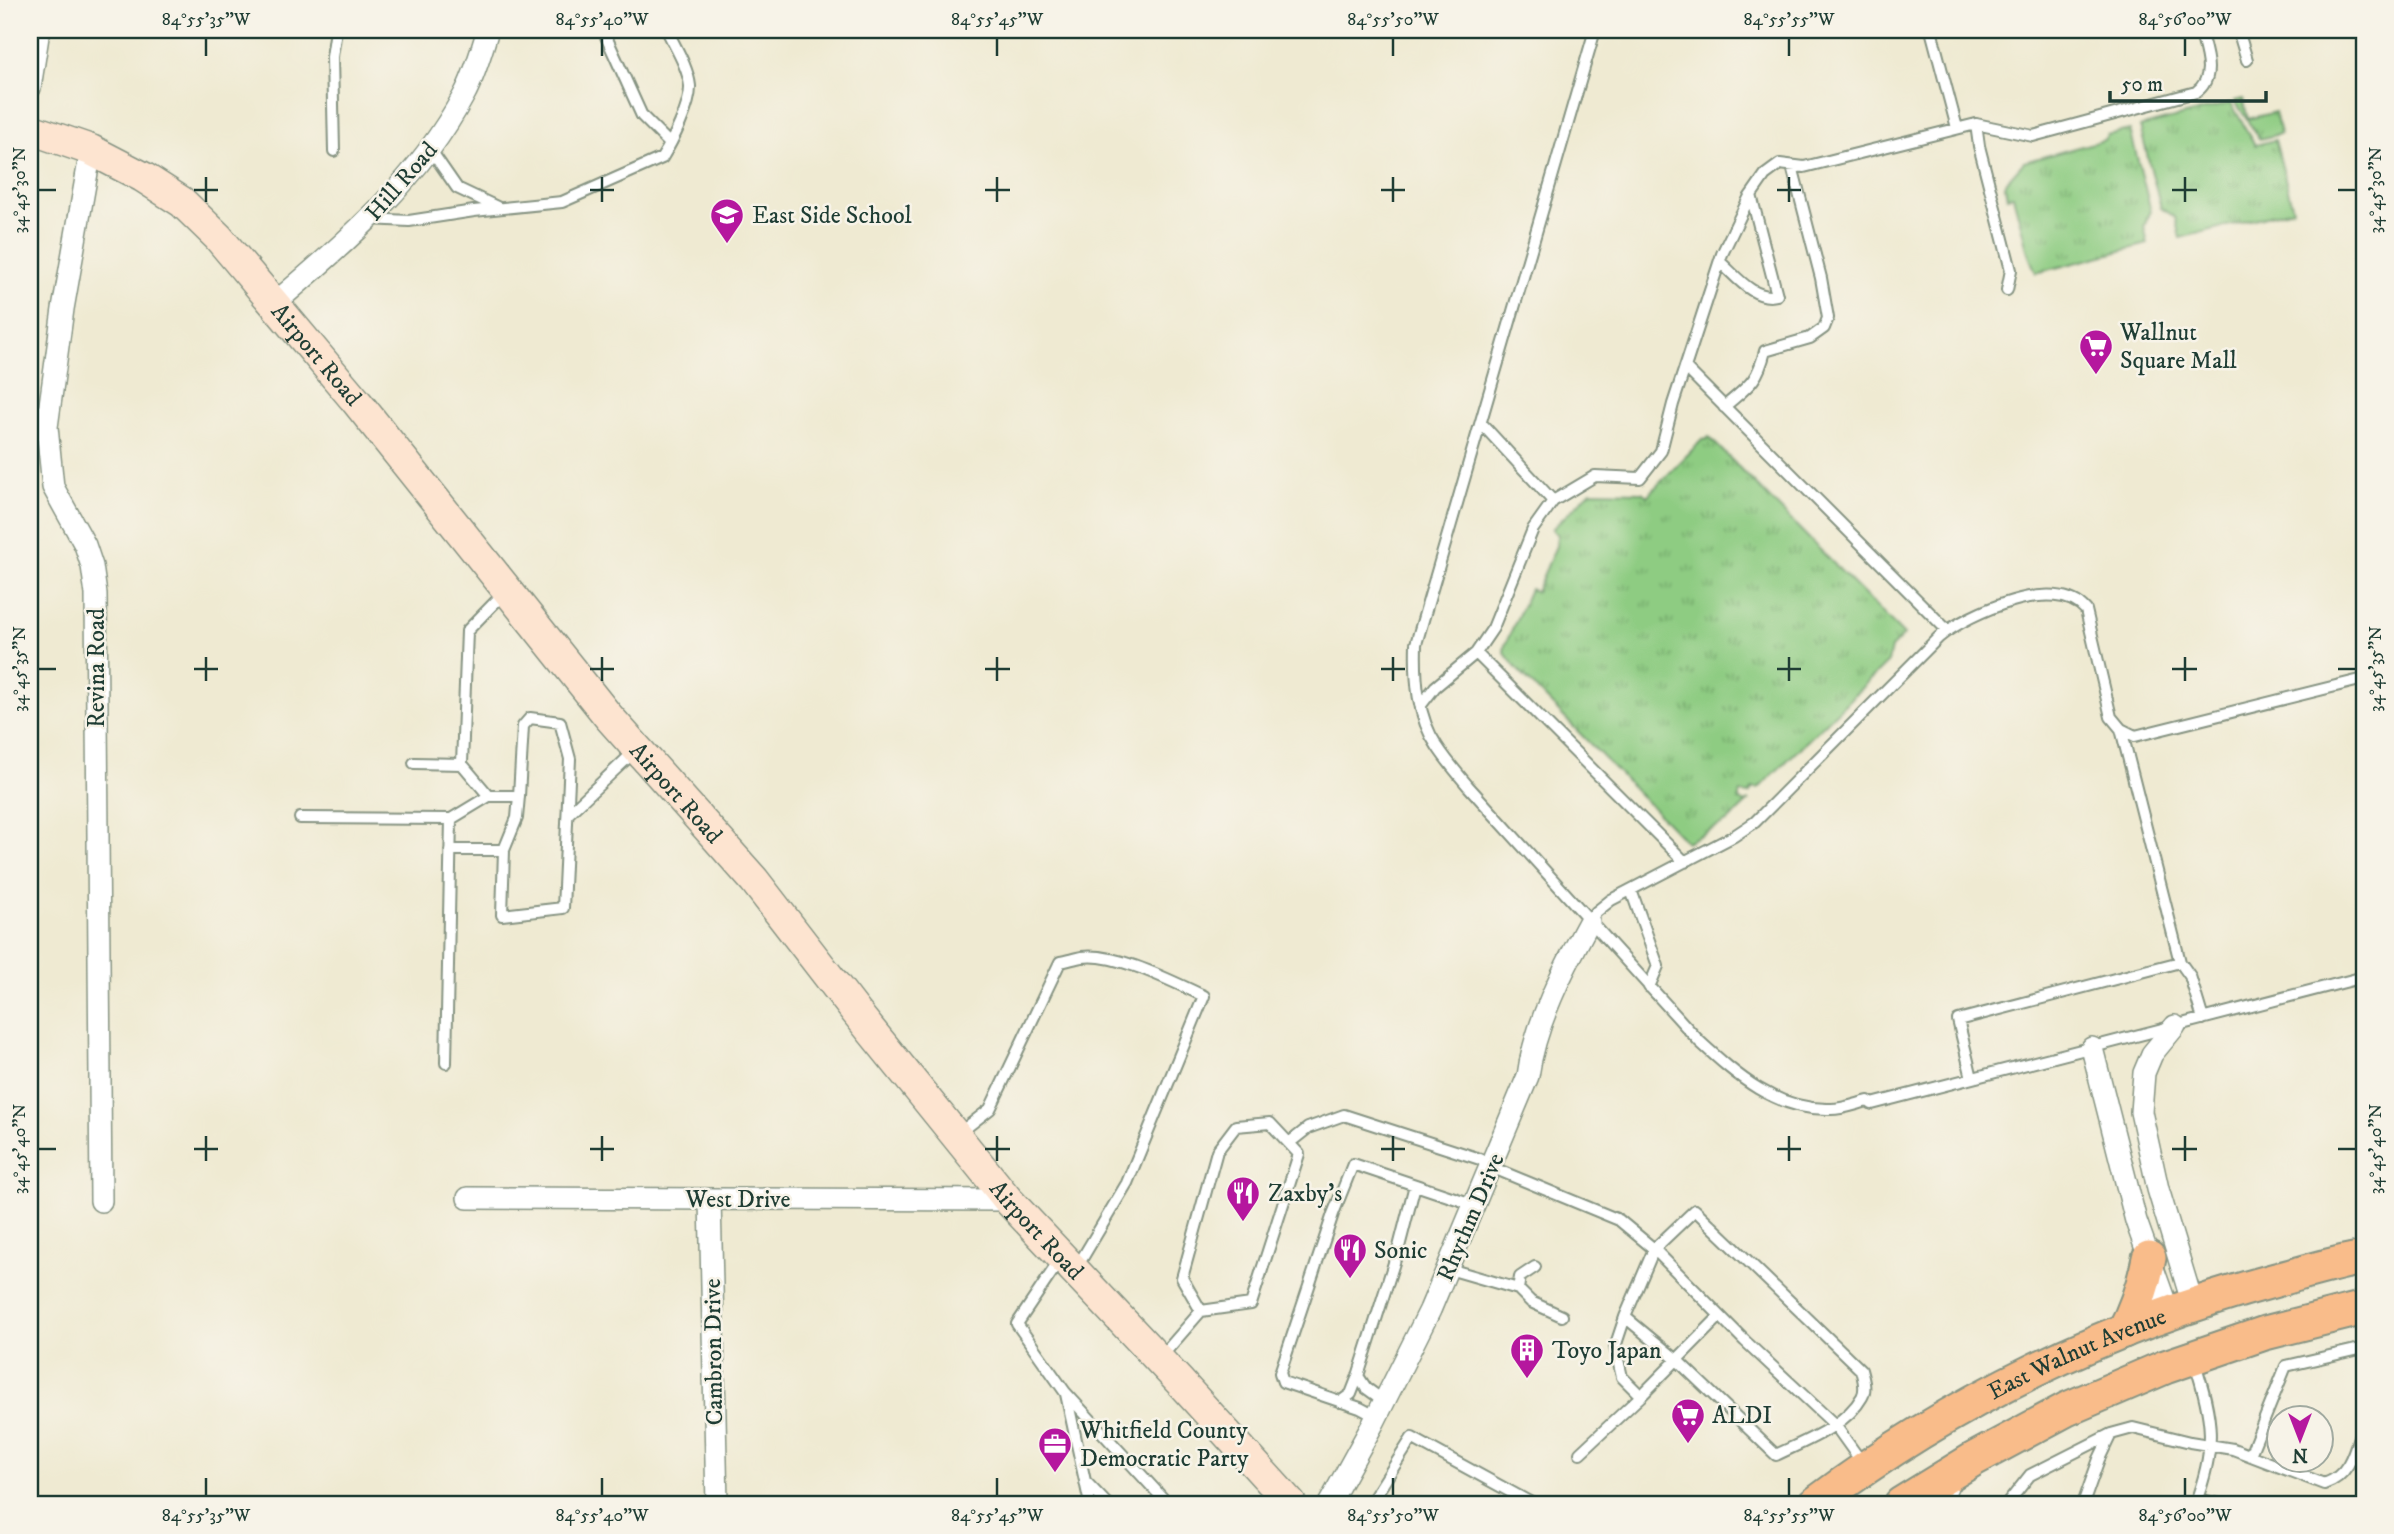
<svg xmlns="http://www.w3.org/2000/svg" width="2394" height="1534" font-family="'IM FELL DW Pica',serif">
	<style>
		.grass { fill: url(#grass-tufts); stroke: #56845b; stroke-width: 2 }
		.lines { fill: none; stroke-linecap: round; stroke-linejoin: round }
		.lane-casing { stroke: #879483; stroke-width: 14 }
		.street-casing { stroke: #879483; stroke-width: 24 }
		.secondary-casing { stroke: #879483; stroke-width: 33 }
		.primary-casing { stroke: #879483; stroke-width: 37 }
		.lane { stroke: #fff; stroke-width: 10 }
		.street { stroke: #fff; stroke-width: 21 }
		.secondary { stroke: #fde4d0; stroke-width: 30 }
		.primary { stroke: #f9bc8a; stroke-width: 33 }
		.ticks { fill: none; stroke: #1f3d34; stroke-width: 2.5 }
		.labels { text-anchor: middle; stroke-width: 5; stroke-linejoin: round; paint-order: stroke }
		.street-label { font-size: 24px; fill: #1f3d34; stroke: #f7f3e8 }
		.poi-label { font-size: 24px; fill: #1f3d34; stroke: #f7f3e8; text-anchor: start }
		.neatline { fill: none; stroke: #1f3d34; stroke-width: 2.5 }
		.ticks-label { font-size: 18px; text-anchor: middle; fill: #1f3d34 }
	</style>
	<defs>
		<pattern id="grass-tufts" width="24" height="20" patternUnits="userSpaceOnUse" patternTransform="scale(1.75)"><rect width="24" height="20" fill="#8ecc82"/><path d="M3 7l-1-3M5 7V3M7 7l1-3M15 17l-1-3M17 17v-4M19 17l1-3" fill="none" stroke="#73a76b"/></pattern>
	</defs>
	<rect width="100%" height="100%" fill="#f7f3e8"/>
	<filter id="ink" filterUnits="userSpaceOnUse"><feTurbulence type="fractalNoise" baseFrequency=".0143" numOctaves="2"/><feDisplacementMap in="SourceGraphic" scale="14" xChannelSelector="R" yChannelSelector="G"/><feConvolveMatrix kernelMatrix="1 2 1 2 8 2 1 2 1" color-interpolation-filters="sRGB"/></filter>
	<filter id="wash" filterUnits="userSpaceOnUse"><feTurbulence type="fractalNoise" baseFrequency=".00686" numOctaves="4" result="noise"/><feDisplacementMap in="SourceGraphic" scale="28" xChannelSelector="R" yChannelSelector="G"/><feGaussianBlur stdDeviation="1.57" result="paint"/><feColorMatrix in="noise" values="0 0 0 0 0 0 0 0 0 0 0 0 0 0 0 0 0 1.4 0 .05"/><feComposite in="paint" operator="in"/></filter>
	<g filter="url(#wash)">
		<rect width="100%" height="100%" fill="#efead2"/>
		<!-- grass -->
		<path class="grass" d="M2243 99 2248 119 2275 112 2280 134 2259 139 2235 101Z
			M2231 103 2255 145 2275 140 2293 209 2180 238 2175 217 2161 208 2140 127Z
			M2130 130 2151 211 2144 226 2148 244 2036 273 2029 256 2013 196 2007 197 2005 186 2007 181 2024 162 2104 140 2107 135Z
			M1709 437 1904 635 1891 648 1888 662 1758 789 1753 788 1749 794 1741 793 1738 800 1745 803 1749 801 1727 822 1686 842 1517 669 1504 652 1505 645 1530 589 1536 592 1556 546 1557 535 1552 529 1591 491 1642 492 1647 496 1703 439 1706 440Z"/>
	</g>
	<g filter="url(#ink)">
		<g class="lines">
			<!-- lane casing -->
			<g class="lane-casing">
				<path id="lane" d="M603 30 642 116 670 144
					M1595 30 1416 644C1415 678 1417 717 1437 746 1446 760 1457 773 1468 786L1699 1041C1736 1075 1776 1111 1831 1109 1843 1109 1856 1104 1868 1101L1872 1104 2364 977
					M1931 30 1957 128
					M2238 30 2247 60
					M1976 124 1979 146 2011 270 2007 290
					M430 149 457 188 497 207
					M334 151 332 57 336 30
					M369 219 409 221 474 211 562 202 662 158C672 142 691 105 690 86 688 67 675 47 667 30
					M1720 262C1736 276 1754 301 1777 295L1751 195
					M1685 367 1947 630
					M1724 407C1748 386 1757 383 1765 351L1810 338 1824 328 1828 318 1821 278 1792 166
					M1481 423 1553 501
					M1476 653 1685 862
					M1421 705 1435 687 1476 653 1493 628 1533 529 1553 501 1595 476 1640 478 1661 451 1673 404 1722 254 1749 198 1765 175 1780 164 1804 167 1976 124 2033 136 2196 92C2217 77 2205 51 2200 30
					M2121 729 2180 962 2190 976 2203 1019
					M414 763 462 764 467 631 505 592
					M489 796H519L523 726 530 718 560 722 570 759 563 908 502 915 504 850 517 818 519 796
					M568 814 635 751
					M300 818 451 819 489 796 462 764
					M450 850H504
					M1631 890 1658 966 1649 987
					M1589 922 1596 912 1611 900 1734 836 1755 822 1939 637C1969 613 2056 574 2086 610L2111 717 2121 729 2135 736 2364 679
					M446 1063 451 819
					M1972 1078 1958 1020 2180 962
					M958 1134 990 1109 1060 962C1067 961 1075 958 1082 957 1116 952 1173 982 1204 996L1127 1183 1077 1267
					M1289 1143 1308 1128 1344 1115 1480 1159 1491 1167 1619 1220 1654 1249 1745 1341 1835 1425 1855 1453 1865 1463
					M1695 1210 1861 1370C1863 1378 1867 1389 1862 1397 1846 1426 1805 1441 1776 1455L1677 1360 1625 1317 1654 1249Z
					M1060 1260 1017 1324 1065 1392 1168 1504
					M1449 1269 1518 1289 1531 1302 1562 1316
					M1518 1289 1520 1277 1535 1267
					M1625 1317 1615 1347 1622 1377 1641 1396 1720 1316
					M1161 1357 1201 1311 1251 1304 1299 1154 1270 1123 1236 1126 1217 1151 1182 1278 1201 1311
					M2194 1360C2213 1418 2217 1447 2195 1504
					M1066 1394 1090 1504
					M1384 1401 1366 1388 1358 1376 1399 1247 1415 1185
					M1340 1402 1351 1394 1358 1376
					M1377 1417 1360 1408 1283 1382 1280 1373 1333 1214 1353 1164 1475 1205
					M1580 1453 1641 1396
					M2250 1455 2286 1366 2364 1348
					M1087 1483 1107 1504
					M2197 1499 2220 1504
					M1370 1504 1412 1438 1533 1504
					M2007 1504 2030 1475 2111 1434 2133 1428 2190 1442 2233 1449 2324 1484C2352 1475 2355 1447 2364 1421
					M2083 1504 2099 1459 2111 1434"/>
			</g>
			<!-- street casing -->
			<g class="street-casing">
				<path id="street" d="M30 88 39 30
					M91 150 63 309 47 427 53 487 85 545 92 566 96 594 101 1201
					M274 304C346 242 419 180 464 95 475 75 481 51 488 30
					M2175 1026 2152 1054 2144 1073 2141 1112 2158 1189 2193 1305
					M2092 1048 2136 1221 2169 1313
					M468 1198 1008 1200
					M710 1199 717 1504
					M1329 1504 1373 1424 1430 1310 1528 1076C1535 1023 1564 968 1589 922
					M1944 1504V1494L1952 1473"/>
			</g>
			<!-- secondary casing -->
			<g class="secondary-casing">
				<g id="secondary">
					<path id="s1" d="M30 129 91 150 143 177 182 202 218 237 356 401 608 716 754 880 856 1012 1008 1200 1179 1381 1291 1504"/>
				</g>
			</g>
			<!-- primary casing -->
			<g class="primary-casing">
				<g id="primary">
					<path d="M2124 1331C2137 1307 2144 1284 2149 1258"/>
					<path id="s2" d="M1815 1504C1952 1401 2111 1324 2276 1280 2306 1272 2334 1263 2364 1258"/>
					<path d="M1901 1504 1974 1459 2067 1409 2165 1367 2265 1333 2364 1308"/>
				</g>
			</g>
			<!-- lane -->
			<use href="#lane" class="lane"/>
			<!-- street -->
			<use href="#street" class="street"/>
			<!-- secondary -->
			<use href="#secondary" class="secondary"/>
			<!-- primary -->
			<use href="#primary" class="primary"/>
		</g>
	</g>
	<!-- ticks -->
	<path class="ticks" d="M206 38V56M602 38V56M997 38V56M1393 38V56M1789 38V56M2185 38V56M206 177V202M602 177V202M997 177V202M1393 177V202M1789 177V202M2185 177V202M38 190H56M194 190H218M590 190H614M985 190H1010M1381 190H1405M1777 190H1801M2172 190H2197M2338 190H2356M206 657V681M602 657V681M997 657V681M1393 657V681M1789 657V681M2185 657V681M38 669H56M194 669H218M590 669H614M985 669H1010M1381 669H1405M1777 669H1801M2172 669H2197M2338 669H2356M206 1136V1161M602 1136V1161M997 1136V1161M1393 1136V1161M1789 1136V1161M2185 1136V1161M38 1149H56M194 1149H218M590 1149H614M985 1149H1010M1381 1149H1405M1777 1149H1801M2172 1149H2197M2338 1149H2356M206 1478V1496M602 1478V1496M997 1478V1496M1393 1478V1496M1789 1478V1496M2185 1478V1496"/>
	<!-- icons -->
	<defs>
		<g id="school-pin" transform="scale(1.75)"><path d="M0 17L-7.5 6A9.5 9.5 0 1 1 7.5 6Z" fill="#b5179e" stroke="#f7f3e8"/><path d="M0-5L7-2L0 1L-7-2ZM-4 1L0 2.5L4 1V4Q0 6-4 4Z" fill="#fff"/></g>
		<g id="supermarket-pin" transform="scale(1.75)"><path d="M0 17L-7.5 6A9.5 9.5 0 1 1 7.5 6Z" fill="#b5179e" stroke="#f7f3e8"/><path d="M-6-5.5h2.5l.6 2H6L4.5 2H-2.5L-4.4-4H-6ZM-1.5 3.2a1.3 1.3 0 1 0 .1 0ZM3 3.2a1.3 1.3 0 1 0 .1 0Z" fill="#fff"/></g>
		<g id="restaurant-pin" transform="scale(1.75)"><path d="M0 17L-7.5 6A9.5 9.5 0 1 1 7.5 6Z" fill="#b5179e" stroke="#f7f3e8"/><path d="M-5-6h1v4h1v-4h1v4h1v-4h1v5L-1.5 .5V6h-2V.5L-5-1ZM5-6V6H3V1.5H1.5Q1.5-4 5-6Z" fill="#fff"/></g>
		<g id="building-pin" transform="scale(1.75)"><path d="M0 17L-7.5 6A9.5 9.5 0 1 1 7.5 6Z" fill="#b5179e" stroke="#f7f3e8"/><path d="M-4-6H4V6H1V3H-1V6H-4ZM-2.5-4.3h1.7v1.8h-1.7ZM.8-4.3h1.7v1.8H.8ZM-2.5-1h1.7V.8h-1.7ZM.8-1h1.7V.8H.8Z" fill="#fff"/></g>
		<g id="office-pin" transform="scale(1.75)"><path d="M0 17L-7.5 6A9.5 9.5 0 1 1 7.5 6Z" fill="#b5179e" stroke="#f7f3e8"/><path d="M-6-3h4V-5.5h4V-3h4V5H-6ZM-1-4.5V-3h2v-1.5ZM-6 0V1H6V0Z" fill="#fff"/></g>
	</defs>
	<g fill-rule="evenodd">
		<use href="#school-pin" x="727" y="215"/>
		<use href="#supermarket-pin" x="2096" y="346"/>
		<use href="#restaurant-pin" x="1243" y="1193"/>
		<use href="#restaurant-pin" x="1350" y="1250"/>
		<use href="#building-pin" x="1527" y="1350"/>
		<use href="#supermarket-pin" x="1688" y="1415"/>
		<use href="#office-pin" x="1055" y="1444"/>
	</g>
	<g class="labels">
		<!-- street labels -->
		<g class="street-label">
			<text transform="translate(401 181) rotate(-49)" y="8">Hill Road</text>
			<text dy="8" stroke="none"><textPath href="#s1" startOffset="373">Airport Road</textPath></text>
			<text transform="translate(96 668) rotate(-90)" y="8">Revina Road</text>
			<text dy="8" stroke="none"><textPath href="#s1" startOffset="940">Airport Road</textPath></text>
			<text x="738" y="1207">West Drive</text>
			<text transform="translate(1470 1217) rotate(-67)" y="8">Rhythm Drive</text>
			<text dy="8" stroke="none"><textPath href="#s1" startOffset="1507">Airport Road</textPath></text>
			<text transform="translate(713 1352) rotate(-91)" y="8">Cambron Drive</text>
			<text dy="8" stroke="none"><textPath href="#s2" startOffset="303">East Walnut Avenue</textPath></text>
		</g>
		<!-- poi labels -->
		<g class="poi-label">
			<text x="752" y="223">East Side School</text>
			<text x="2120" y="340">Wallnut<tspan x="2120" dy="28">Square Mall</tspan></text>
			<text x="1268" y="1201">Zaxby's</text>
			<text x="1374" y="1258">Sonic</text>
			<text x="1552" y="1358">Toyo Japan</text>
			<text x="1712" y="1423">ALDI</text>
			<text x="1080" y="1438">Whitfield County<tspan x="1080" dy="28">Democratic Party</tspan></text>
		</g>
	</g>
	<!-- margin -->
	<rect width="2394" height="1534" fill="none" stroke="#f7f3e8" stroke-width="77"/>
	<!-- north arrow -->
	<g transform="translate(2300 1439) rotate(180)"><circle r="33" fill="#f7f3e8" stroke="#a1aaa0" stroke-width="2"/>
	<path d="M0-5L12 26L0 18L-12 26Z" fill="#b5179e"/>
	<text y="-10" font-size="19" font-weight="bold" text-anchor="middle" fill="#1f3d34">N</text>
	</g>
	<!-- scale -->
	<path d="M2110 91v10h156v-10" fill="none" stroke="#1f3d34" stroke-width="3.5"/>
	<text x="2121" y="91" font-size="21" fill="#1f3d34" stroke="#f7f3e8" stroke-width="5" paint-order="stroke">50 m</text>
	<rect x="38" y="38" width="2318" height="1458" class="neatline"/>
	<g class="ticks-label">
		<text x="206" y="25">84°55'35"W</text>
		<text x="602" y="25">84°55'40"W</text>
		<text x="997" y="25">84°55'45"W</text>
		<text x="1393" y="25">84°55'50"W</text>
		<text x="1789" y="25">84°55'55"W</text>
		<text x="2185" y="25">84°56'00"W</text>
		<text transform="translate(2375 190) rotate(-90)" y="6">34°45'30"N</text>
		<text transform="translate(19 190) rotate(-90)" y="6">34°45'30"N</text>
		<text transform="translate(2375 669) rotate(-90)" y="6">34°45'35"N</text>
		<text transform="translate(19 669) rotate(-90)" y="6">34°45'35"N</text>
		<text transform="translate(2375 1149) rotate(-90)" y="6">34°45'40"N</text>
		<text transform="translate(19 1149) rotate(-90)" y="6">34°45'40"N</text>
		<text x="206" y="1521">84°55'35"W</text>
		<text x="602" y="1521">84°55'40"W</text>
		<text x="997" y="1521">84°55'45"W</text>
		<text x="1393" y="1521">84°55'50"W</text>
		<text x="1789" y="1521">84°55'55"W</text>
		<text x="2185" y="1521">84°56'00"W</text>
	</g>
</svg>
